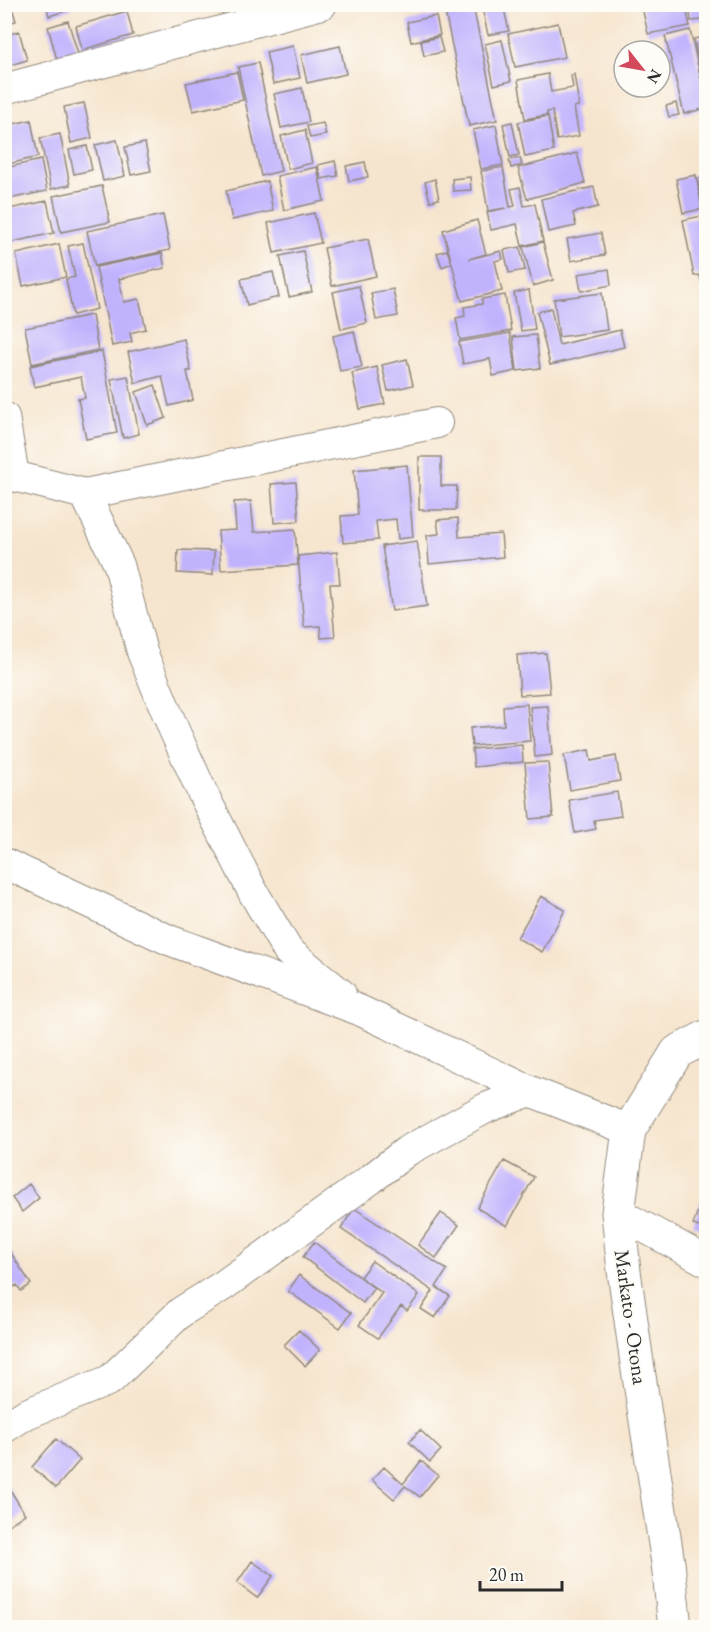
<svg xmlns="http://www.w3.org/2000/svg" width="711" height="1632" font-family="'EB Garamond',serif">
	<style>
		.building { fill: #c1b2fd }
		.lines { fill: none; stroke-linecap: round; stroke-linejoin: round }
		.minor-casing { stroke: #90887c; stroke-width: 32 }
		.primary-casing { stroke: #90887c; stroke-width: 35 }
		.minor { stroke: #fff; stroke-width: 30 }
		.primary { stroke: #fff; stroke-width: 33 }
		.labels { text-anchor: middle; stroke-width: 5; stroke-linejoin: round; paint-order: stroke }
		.street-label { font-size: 21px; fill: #2b2b2b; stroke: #fdfcf7 }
	</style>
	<rect width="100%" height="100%" fill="#fdfcf7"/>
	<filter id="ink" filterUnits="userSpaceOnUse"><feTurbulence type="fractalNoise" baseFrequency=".0167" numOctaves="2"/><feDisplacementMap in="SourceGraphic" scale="12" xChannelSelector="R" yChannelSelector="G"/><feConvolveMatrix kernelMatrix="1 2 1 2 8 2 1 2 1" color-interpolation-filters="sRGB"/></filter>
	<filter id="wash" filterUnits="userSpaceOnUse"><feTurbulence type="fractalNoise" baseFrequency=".008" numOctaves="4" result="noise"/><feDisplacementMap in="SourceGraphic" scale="24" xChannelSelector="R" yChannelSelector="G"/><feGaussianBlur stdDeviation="1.35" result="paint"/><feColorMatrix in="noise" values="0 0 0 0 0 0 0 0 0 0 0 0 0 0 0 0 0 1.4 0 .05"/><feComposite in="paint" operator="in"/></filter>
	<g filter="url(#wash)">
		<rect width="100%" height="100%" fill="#f6e5ce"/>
		<g id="blocks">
			<!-- building -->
			<path class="building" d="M4 4H11L16 21 4 24Z
				M46 4H70L72 9 49 16Z
				M481 4H503L509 31 488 35Z
				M656 4H685L690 26 648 34 642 7Z
				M689 4H706V28L703 29 702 20 691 21Z
				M473 6 497 120 469 126 445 12Z
				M127 11 133 35 82 50 76 26Z
				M436 16 440 35 411 42 407 22Z
				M68 21 78 54 57 60 48 27Z
				M558 23 565 57 515 67 508 34Z
				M690 30 706 102V108L684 114 665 36Z
				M19 31 27 60 4 67V36Z
				M706 36V72L701 73 694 39Z
				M439 37 443 52 424 56 421 41Z
				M502 40 511 81 494 85 485 44Z
				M293 46 300 78 273 84 266 52Z
				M340 46 346 74 307 83 301 55Z
				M258 63 281 171 261 176 238 67Z
				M237 72 243 100 193 111 186 83Z
				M548 74 551 92 573 88 571 75 574 74 579 106 574 107 579 136 557 140 552 111 547 112V115L525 119 518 80Z
				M302 88 309 122 281 128 274 94Z
				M84 103 92 138 71 143 64 107Z
				M676 103 679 115 669 117 666 106Z
				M548 116 554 151 525 157 518 122Z
				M31 120 38 157 4 165V126Z
				M512 122 519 155 510 157 503 124Z
				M323 123 326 135 310 138 307 126Z
				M496 125 503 165 481 169 473 130Z
				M305 130 312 163 288 169 281 136Z
				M60 134 70 185 51 189 40 138Z
				M117 140 125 176 103 181 95 145Z
				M145 143 151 171 131 175 125 147Z
				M87 146 92 170 74 174 69 150Z
				M577 153 585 183 527 199 518 168Z
				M520 158 522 165 511 168 509 160Z
				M41 160 47 191 4 200V168Z
				M335 161 338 176 321 179 318 165Z
				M365 162 368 177 349 181 346 166Z
				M317 167 324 201 284 210 277 176Z
				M503 167 510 207 515 206 511 189 520 187 524 206 535 204 543 241 522 246 517 224 491 230 487 212 506 208 488 211 481 171Z
				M696 175 702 209 683 213 676 179Z
				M470 177 471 190 453 191 452 179Z
				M706 177V208L704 209 697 179Z
				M435 179 439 199 430 201 425 182Z
				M267 181 273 211 232 220 226 191Z
				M102 186 110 222 61 232 53 196Z
				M594 187 598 207 573 213 576 226 548 232 541 199Z
				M47 201 54 233 8 243 4 226V210Z
				M314 213 321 243 274 253 268 223Z
				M163 215 170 250 95 266 87 231Z
				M706 215V274L694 276 683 220Z
				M477 220 486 254 469 259 501 251 503 259 495 261 502 291 462 301 443 230Z
				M601 233 605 255 571 261 567 239Z
				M368 239 376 276 332 286 324 248Z
				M543 242 553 280 533 286 523 247Z
				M83 243 97 309 73 315 66 279 75 277 68 246Z
				M59 244 66 277 23 286 16 254Z
				M520 247 525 270 509 273 504 250Z
				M447 250 452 263 442 267 437 253Z
				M303 251 312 292 289 297 280 256Z
				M162 253 165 268 119 279 124 302 139 299 146 329 130 333 132 342 112 346 96 267Z
				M609 269 611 285 581 291 578 274Z
				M273 272 279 297 247 305 241 279Z
				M706 275V301H705L700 276Z
				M359 286 367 323 341 329 333 292Z
				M393 289 398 316 376 320 371 293Z
				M529 290 535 329 521 331 514 293Z
				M602 293 607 330 559 337 554 299Z
				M505 295 511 331 460 340 456 318 465 316 464 307 482 304V299Z
				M551 308 559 345 620 330 624 347 550 365 537 312Z
				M92 315 98 350 32 364 25 328Z
				M354 331 362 367 340 371 333 336Z
				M510 333 516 371 493 376 490 359 463 364 459 342Z
				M536 335 540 368 517 371 513 337Z
				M184 339 191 371H187L193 400 169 406 162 376 135 383 128 352Z
				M102 351 117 433 86 439 78 399 85 398 81 377 34 387 30 366Z
				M407 359 413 385 388 391 382 365Z
				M377 367 385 404 360 409 352 373Z
				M128 376 139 434 123 438 111 379Z
				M155 385 166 418 147 425 136 392Z
				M419 457H441V486H457L456 510H419Z
				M407 465 413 537 398 539 396 519 376 521 378 540 343 543 341 516 358 515 354 470Z
				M296 482 299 521 274 523 271 484Z
				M251 501 254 532 295 529 298 565 221 570 218 531 236 530 234 502Z
				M458 518 459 537 501 534 503 557 429 564 427 535 439 534 437 520Z
				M417 541 427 606 392 611 382 546Z
				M178 550 214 551 213 575 177 573Z
				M337 552 340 584H330L335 637 321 638 320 626 304 627 298 556Z
				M546 653 550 693 520 695 517 655Z
				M527 704 530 741 472 746 470 728 504 725 503 706Z
				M548 706 552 755 535 757 530 707Z
				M522 745 523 762 474 767 472 749Z
				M589 750 591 761 616 756 620 781 570 790 564 755Z
				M548 762 553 817 530 819 525 763Z
				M617 792 621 816 594 820 596 829 575 833 569 800Z
				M541 896 565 910 542 952 517 938Z
				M504 1161 534 1177 507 1226 477 1208Z
				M29 1184 39 1198 22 1212 12 1198Z
				M706 1187V1229L693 1225Z
				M354 1208 447 1270 436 1287 450 1296 435 1318 421 1309 433 1291 341 1229Z
				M441 1213 459 1225 436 1258 418 1245Z
				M314 1242 374 1288 363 1303 303 1257Z
				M9 1250 31 1284 21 1291 17 1285 4 1293V1253Z
				M372 1261 419 1295 407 1311 401 1306 378 1338 359 1325 382 1293 360 1277Z
				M299 1275 351 1313 340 1328 288 1291Z
				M299 1330 320 1350 305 1366 284 1345Z
				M420 1430 441 1450 430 1462 409 1442Z
				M56 1439 80 1460 56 1488 32 1467Z
				M421 1461 438 1475 420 1497 405 1486 394 1499 372 1480 384 1467 403 1484Z
				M9 1488 25 1514 4 1528V1491Z
				M252 1561 273 1576 257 1598 237 1583Z"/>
		</g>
	</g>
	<g filter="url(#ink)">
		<use href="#blocks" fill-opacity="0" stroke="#90887c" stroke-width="1.5"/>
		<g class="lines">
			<!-- minor casing -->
			<g class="minor-casing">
				<path id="minor" d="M4 89 322 4
					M4 417 14 476
					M4 479 14 476 85 494 437 423
					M85 494 119 565 142 652 174 730 203 794 253 892 288 951 341 994
					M4 863 169 940 359 1010 530 1091 629 1130
					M618 1213 706 1261
					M4 1428 26 1414 110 1380 181 1312 224 1285 371 1179 407 1151 486 1108 530 1091"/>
			</g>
			<!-- primary casing -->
			<g class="primary-casing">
				<path id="primary" d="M675 1628 668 1563 637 1363 624 1271 618 1213 629 1130 677 1052 706 1037"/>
			</g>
			<!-- minor -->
			<use href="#minor" class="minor"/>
			<!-- primary -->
			<use href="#primary" class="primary"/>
		</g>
	</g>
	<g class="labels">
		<!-- street labels -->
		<g class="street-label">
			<text transform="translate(631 1317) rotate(82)" y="7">Markato - Otona</text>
		</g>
	</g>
	<!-- margin -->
	<rect width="711" height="1632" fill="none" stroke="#fdfcf7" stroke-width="24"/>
	<!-- north arrow -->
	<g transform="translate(642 69) rotate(121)"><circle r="28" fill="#fdfcf7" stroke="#a9a8a5" stroke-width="1.5"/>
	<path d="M0-4.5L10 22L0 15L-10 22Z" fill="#d1495b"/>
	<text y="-9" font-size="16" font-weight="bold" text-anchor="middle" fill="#2b2b2b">N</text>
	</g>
	<!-- scale -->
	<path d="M480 1581v9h82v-9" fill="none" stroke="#2b2b2b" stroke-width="3"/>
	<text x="489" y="1581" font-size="18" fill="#2b2b2b" stroke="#fdfcf7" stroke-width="4.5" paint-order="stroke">20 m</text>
</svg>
